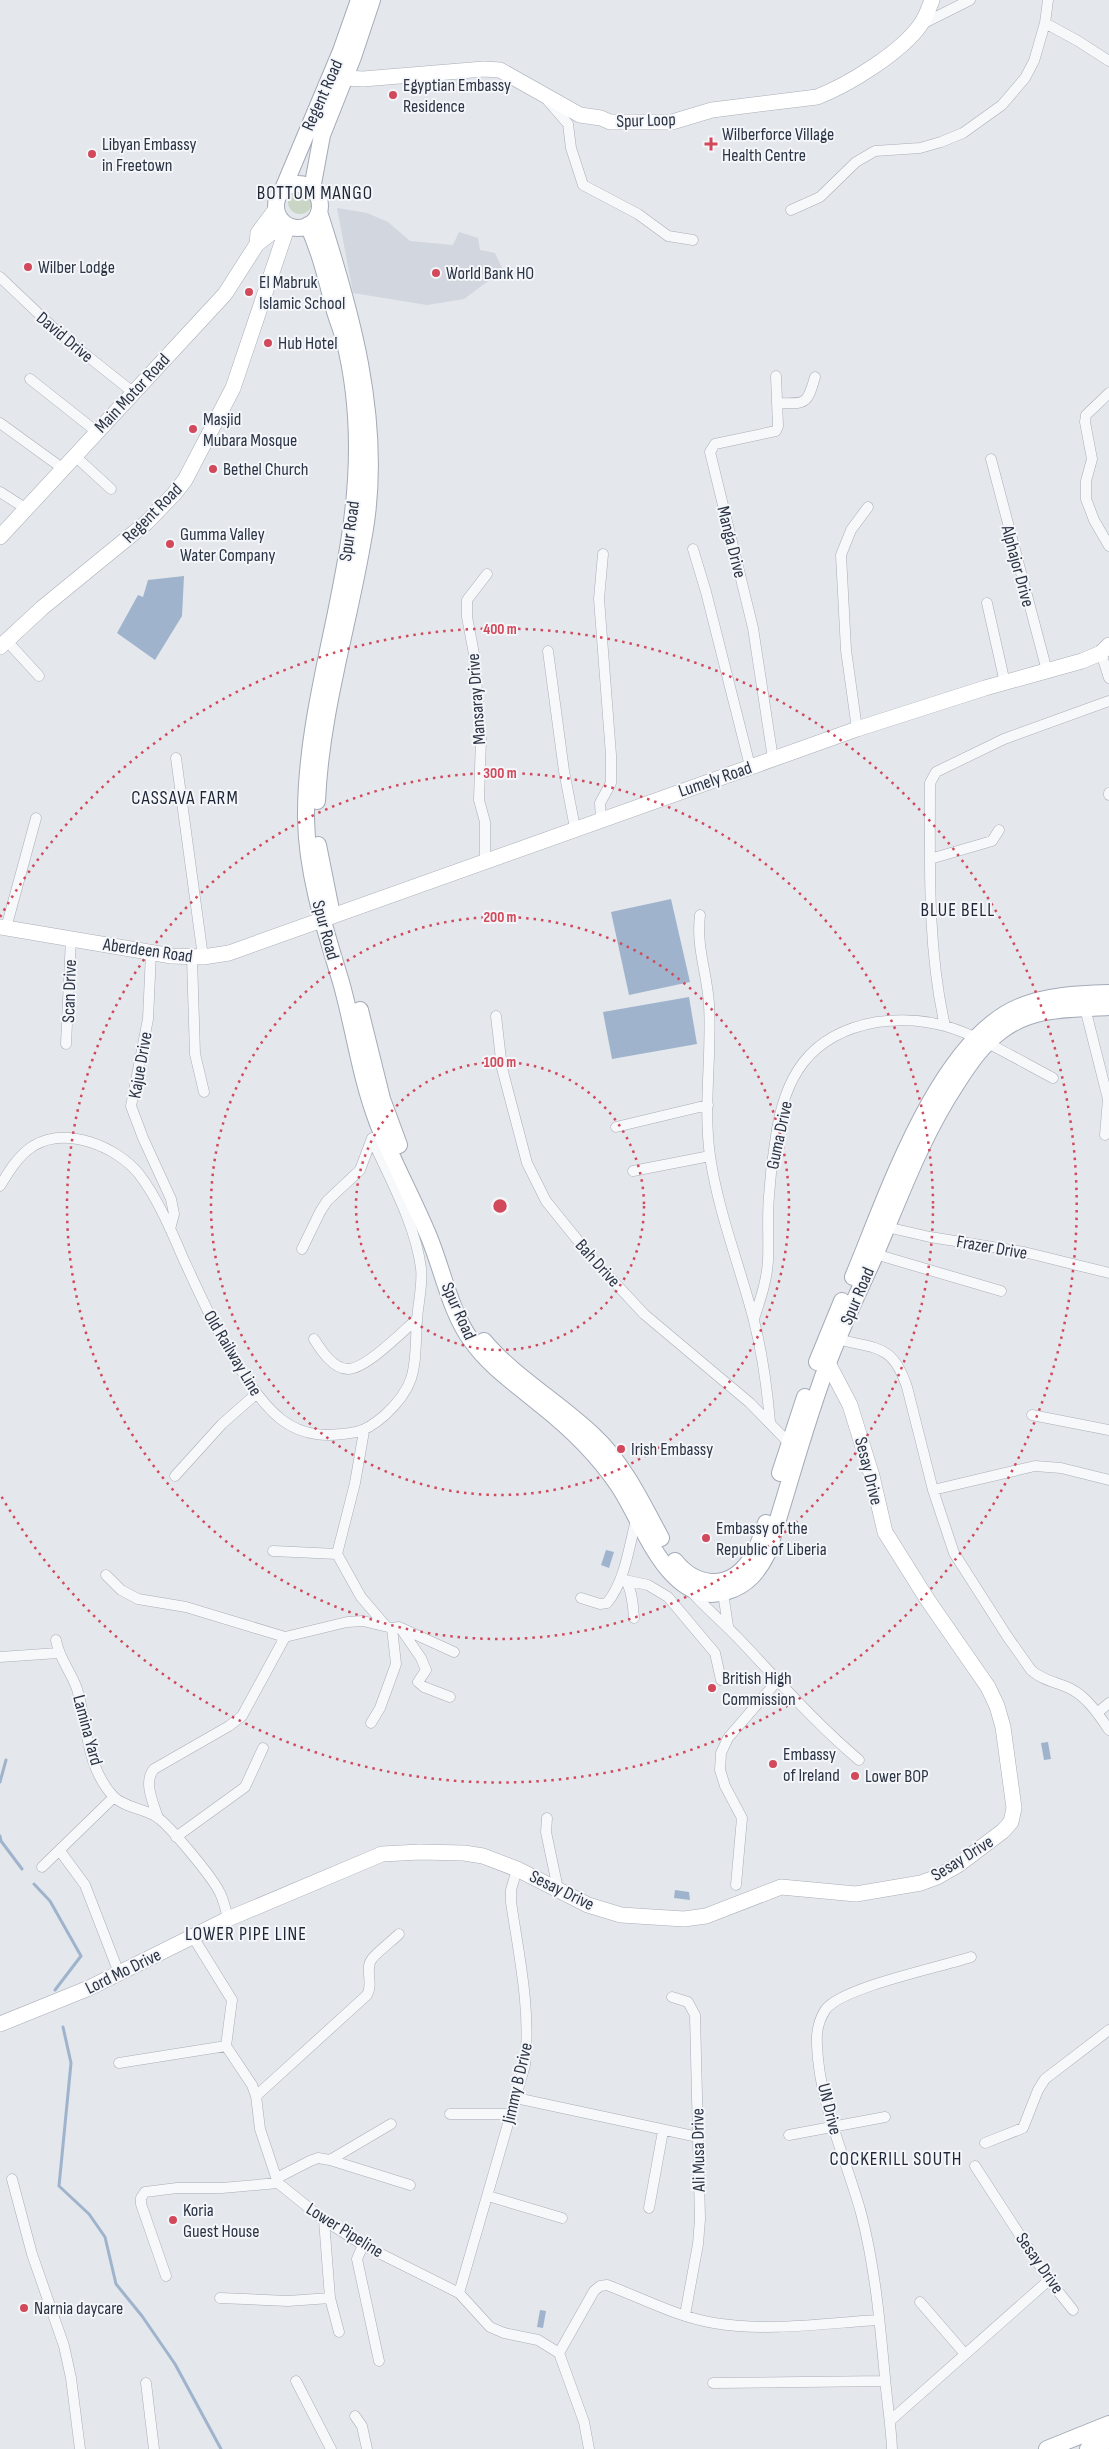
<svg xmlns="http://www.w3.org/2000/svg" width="1109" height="2449" font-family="'Sofia Sans Condensed',sans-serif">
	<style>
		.built { fill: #d2d6de }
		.green { fill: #c9d6c5 }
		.water { fill: #9fb4cc }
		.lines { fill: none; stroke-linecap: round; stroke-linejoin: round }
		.stream { stroke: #9fb4cc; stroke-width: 3 }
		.street-casing { stroke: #a9aeb7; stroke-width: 11 }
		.secondary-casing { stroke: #a9aeb7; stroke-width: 16 }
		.primary-casing { stroke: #a3abb8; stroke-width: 18 }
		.street { stroke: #f7f8fa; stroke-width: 10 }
		.secondary { stroke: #fff; stroke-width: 15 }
		.primary { stroke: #fff; stroke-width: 16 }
		.ring { fill: none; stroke: #d1495b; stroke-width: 2.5; stroke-dasharray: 2.5 5 }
		.poi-dot { fill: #d1495b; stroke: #f4f6f9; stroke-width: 2 }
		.labels { text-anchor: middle; stroke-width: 4; stroke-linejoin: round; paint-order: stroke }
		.poi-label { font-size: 18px; fill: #2b3445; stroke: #f4f6f9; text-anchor: start }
		.street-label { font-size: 18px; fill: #2b3445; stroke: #f4f6f9 }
		.neighbourhood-label { font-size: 19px; letter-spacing: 1px; fill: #1d2536; stroke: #f4f6f9 }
		.centre { fill: #d1495b; stroke: #f4f6f9; stroke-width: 2.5 }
		.ring-label { font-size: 15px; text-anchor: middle; font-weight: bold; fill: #d1495b; stroke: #f4f6f9; stroke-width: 4; stroke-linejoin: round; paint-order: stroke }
	</style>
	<rect width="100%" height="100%" fill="#e4e7ec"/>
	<!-- built -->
	<path class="built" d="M337 208 367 213 388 222 410 241 453 245 459 232 478 238 480 250 495 253 503 270 464 299 427 305 353 293Z"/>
	<!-- green -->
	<path class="green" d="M288 202a12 12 0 1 1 24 0a12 12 0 1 1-24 0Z"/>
	<!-- water -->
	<path class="water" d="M184 576 182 616 155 660 117 633 138 595 143 597 148 580Z
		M671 899 690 982 629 995 611 912Z
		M689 997 697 1044 612 1059 603 1012Z
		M606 1550 614 1552 609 1568 601 1565Z
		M1048 1742 1051 1759 1044 1760 1041 1743Z
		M675 1890 689 1892 690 1900 674 1898Z
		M540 2310 546 2311 543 2328 537 2327Z"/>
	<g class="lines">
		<!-- stream -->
		<path class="stream" d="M0 1782 6 1760
			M0 1836 1 1841 22 1869
			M34 1884 50 1901 81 1956 55 1990
			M63 2027 71 2063 59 2186 89 2214 105 2237 116 2284 142 2316 175 2364 221 2449"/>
		<!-- street casing -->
		<g class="street-casing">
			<path id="street" d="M1045 23 1078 41 1109 61
				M922 24 970 0
				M548 101 568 124 571 148 583 185 638 214 668 236 693 240
				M791 210 820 197 856 162 875 151 920 148 941 142 963 133 1002 105 1025 78 1034 61 1045 23 1048 0
				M0 277 61 335 134 393
				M30 379 97 432
				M1109 393 1086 415 1085 422 1092 459 1086 481V499L1094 520 1109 546
				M777 403C806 404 807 405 815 377
				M0 423 62 468
				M75 456 111 489
				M991 459 1047 671
				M0 492 25 508
				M693 549 706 592 750 766
				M987 603 1005 683
				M6 640 39 676
				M548 651 564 771 575 828
				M1101 653 1109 678
				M857 729 846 650 841 555 851 530 868 507
				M176 758 203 957
				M773 759 753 628 710 452 715 444 776 431 778 426 776 376
				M1109 793V795
				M601 819 600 803 611 783V755L599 599 603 554
				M930 859 992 841 999 830
				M485 861V822L479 800 481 739 474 654 467 617V600L487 574
				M700 915C696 948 707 972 709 1004 712 1055 703 1106 710 1156 718 1211 739 1264 753 1317 762 1351 767 1387 770 1422
				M6 928 36 818
				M151 953 148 1019 131 1106 143 1138 171 1199 174 1214 170 1229
				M192 958 195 1054 204 1092
				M1085 1008 1108 1099 1105 1135
				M496 1016 502 1068 508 1091 527 1163 546 1201 592 1258 644 1314 750 1403 788 1442 793 1445
				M945 1026C927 947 930 863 930 783L936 772 1004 739 1109 701
				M66 1044 71 938
				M616 1127 708 1105
				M633 1171 710 1156
				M0 1186C9 1171 18 1156 33 1146 66 1126 116 1146 139 1174 158 1199 171 1230 183 1258 201 1297 218 1335 241 1370 252 1388 265 1407 282 1420 304 1437 330 1437 356 1432 367 1430 377 1422 385 1415 420 1383 414 1363 417 1320 418 1303 423 1285 421 1268 415 1223 390 1180 372 1139
				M882 1226 930 1237 1024 1252 1109 1273
				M302 1249 320 1212 327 1201 360 1170 372 1138
				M875 1254 1001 1291
				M754 1319C760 1300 767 1281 768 1260 769 1239 767 1217 769 1196 770 1179 772 1161 775 1143 783 1077 809 1034 877 1022 899 1019 924 1020 945 1026 978 1035 1022 1062 1053 1078
				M832 1337C872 1351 891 1339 907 1387L933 1490 954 1553 1007 1636 1031 1670C1043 1681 1057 1682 1071 1689 1087 1697 1099 1715 1109 1730
				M314 1339C321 1350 333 1369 348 1369 366 1369 403 1331 417 1319
				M1032 1415 1109 1430
				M364 1431 355 1483 337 1554 361 1597 385 1625
				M175 1476 222 1424 256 1394
				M933 1490 1035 1466 1061 1468 1109 1480
				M273 1551 337 1554
				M106 1575 121 1590 138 1599 186 1607 285 1637 347 1622 363 1621 392 1628 399 1627 454 1652
				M622 1577C632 1584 633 1606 634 1618
				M625 1580 648 1585 668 1597 715 1653 721 1680
				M689 1589C704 1607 722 1621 738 1638 778 1680 815 1723 859 1760
				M723 1593 728 1626
				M581 1598 600 1604 607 1603C626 1580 629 1544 637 1517
				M401 1629 421 1658 426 1670 418 1682 424 1687 450 1697
				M56 1640C59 1659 71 1671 77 1689 88 1725 85 1765 113 1796 123 1807 145 1809 157 1817 171 1827 213 1878 220 1893 224 1901 226 1910 228 1919
				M0 1657 58 1653
				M1097 1713 1109 1703
				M371 1723 380 1708 396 1664 392 1628
				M158 1818C153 1802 143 1782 154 1769L229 1726 242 1716 285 1637
				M547 1818 546 1832 558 1889
				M176 1837 245 1787 263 1748
				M60 1851 85 1885 119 1973
				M42 1867 114 1797
				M736 1885 742 1818 725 1786 720 1770 721 1753 728 1738 778 1680
				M193 1937 232 2000 226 2046 252 2085 256 2096 260 2129 278 2183 324 2220 363 2245 459 2293 490 2327 504 2333 538 2340 559 2353 584 2422 589 2449
				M672 1997 688 2002 695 2015 700 2219 698 2244 685 2315
				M119 2063 226 2046
				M256 2096 367 1995C374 1983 364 1969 372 1959 374 1955 394 1939 399 1934
				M516 2098 698 2137
				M450 2114H510
				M789 2135 885 2117
				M985 2143 1023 2128 1038 2090 1045 2079 1109 2030
				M330 2160 391 2124
				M975 2166 1049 2280 1073 2310
				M277 2178 310 2161 318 2158 330 2160 410 2185
				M12 2179 32 2254 64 2346 71 2378 80 2449
				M488 2196 562 2218
				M649 2208 663 2131
				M324 2220 330 2298 339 2332
				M363 2245 357 2259 379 2361
				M166 2276 141 2204V2198L145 2192 177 2188H222L278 2183
				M459 2293 525 2065C531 2010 519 1956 511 1902V1890L517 1869
				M220 2298 288 2301 330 2298
				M920 2302 965 2354
				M559 2353 594 2291 600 2286 607 2285C642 2298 677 2317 714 2323 768 2332 825 2323 878 2320
				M296 2381 331 2449
				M146 2383 154 2449
				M713 2383 885 2381
				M355 2416 362 2426 367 2449
				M891 2420 1049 2280
				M892 2449C891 2425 887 2402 885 2378 880 2323 875 2266 861 2213 846 2158 819 2103 817 2045 816 2033 819 2019 826 2009 843 1987 941 1967 971 1957"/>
		</g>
		<!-- secondary casing -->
		<g class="secondary-casing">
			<path id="secondary" d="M333 74 345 78 363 79 484 69 500 70 580 115 601 118 610 122H672L712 110 817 97C848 85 902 52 921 24 926 17 929 8 932 0
				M257 244 258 233 276 209
				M0 537 225 294 257 244 284 223
				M0 647 42 608 146 523 174 494 185 480 233 388 288 225
				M0 927 172 956 203 957 229 953 857 729 985 688 1082 661 1101 653 1109 645
				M0 2024 89 1988 228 1919 382 1854 420 1852 464 1853 483 1856 517 1869 588 1905 621 1915 684 1919 706 1916 781 1887 856 1894 921 1883 937 1877 958 1865 1003 1831 1011 1822 1014 1808 1003 1727 997 1706 988 1687 927 1599 885 1532 872 1476 850 1405 828 1363 820 1357"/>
		</g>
		<!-- primary casing -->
		<g class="primary-casing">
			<path id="primary" d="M276 206a22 22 0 1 1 44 0a22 22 0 1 1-44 0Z
				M283 189 341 51 359 0
				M312 189 322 135 353 57 372 0
				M308 225C320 252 327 280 334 308 337 319 341 328 344 339 359 398 360 460 352 521 340 620 305 718 306 819 307 875 325 929 341 982 354 1028 360 1076 377 1121 392 1161 413 1198 429 1237 443 1271 450 1311 471 1340 490 1367 516 1384 541 1405 570 1428 597 1454 618 1485 643 1521 669 1611 728 1591 747 1585 758 1572 767 1554 788 1491 804 1426 828 1363 842 1326 860 1289 876 1253 901 1194 922 1136 957 1083 970 1063 982 1045 1001 1031 1032 1007 1071 1009 1109 1007
				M317 801C321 707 352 615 366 522 381 416 351 311 319 212
				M318 845 331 910
				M360 1010 382 1099 399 1145
				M853 1277C886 1199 937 1041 1019 1007 1047 995 1079 994 1109 993
				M484 1341C513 1376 561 1404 594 1436 624 1464 642 1503 661 1538
				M817 1362 842 1301
				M780 1473 805 1397
				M675 1561C695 1586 727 1591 748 1563 757 1552 761 1537 766 1523
				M1047 2449 1109 2424
				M1088 2449 1109 2440"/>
		</g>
		<!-- street -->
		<use href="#street" class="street"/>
		<!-- secondary -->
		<use href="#secondary" class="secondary"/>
		<!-- primary -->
		<use href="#primary" class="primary"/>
	</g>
	<!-- distance rings -->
	<g class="ring">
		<circle cx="500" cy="1206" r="144"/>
		<circle cx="500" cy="1206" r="289"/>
		<circle cx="500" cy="1206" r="433"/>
		<path d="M0 917A577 577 0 1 1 0 1494"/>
	</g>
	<!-- markers -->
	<g class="poi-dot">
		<circle cx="393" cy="95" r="5"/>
		<path d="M708.5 136.5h5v5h5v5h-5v5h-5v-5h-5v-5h5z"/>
		<circle cx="92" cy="154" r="5"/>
		<circle cx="28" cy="267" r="5"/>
		<circle cx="436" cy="273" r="5"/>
		<circle cx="249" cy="292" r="5"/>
		<circle cx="268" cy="343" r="5"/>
		<circle cx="193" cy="429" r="5"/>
		<circle cx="213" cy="469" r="5"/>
		<circle cx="170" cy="544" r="5"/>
		<circle cx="621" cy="1449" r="5"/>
		<circle cx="706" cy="1538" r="5"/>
		<circle cx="712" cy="1688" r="5"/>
		<circle cx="773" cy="1764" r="5"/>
		<circle cx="855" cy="1776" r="5"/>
		<circle cx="173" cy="2220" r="5"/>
		<circle cx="24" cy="2308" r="5"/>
	</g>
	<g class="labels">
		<!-- poi labels -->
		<g class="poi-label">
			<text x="403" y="91">Egyptian Embassy<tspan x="403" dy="21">Residence</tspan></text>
			<text x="722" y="140">Wilberforce Village<tspan x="722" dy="21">Health Centre</tspan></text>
			<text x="102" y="150">Libyan Embassy<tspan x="102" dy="21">in Freetown</tspan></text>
			<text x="38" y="273">Wilber Lodge</text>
			<text x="446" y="279">World Bank HO</text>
			<text x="259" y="288">El Mabruk<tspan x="259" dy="21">Islamic School</tspan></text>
			<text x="278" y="349">Hub Hotel</text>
			<text x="203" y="425">Masjid<tspan x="203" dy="21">Mubara Mosque</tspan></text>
			<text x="223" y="475">Bethel Church</text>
			<text x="180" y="540">Gumma Valley<tspan x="180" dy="21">Water Company</tspan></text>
			<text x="631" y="1455">Irish Embassy</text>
			<text x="716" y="1534">Embassy of the<tspan x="716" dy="21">Republic of Liberia</tspan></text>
			<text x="722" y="1684">British High<tspan x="722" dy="21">Commission</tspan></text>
			<text x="783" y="1760">Embassy<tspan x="783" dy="21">of Ireland</tspan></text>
			<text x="865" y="1782">Lower BOP</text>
			<text x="183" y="2216">Koria<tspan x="183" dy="21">Guest House</tspan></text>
			<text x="34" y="2314">Narnia daycare</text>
		</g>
		<!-- street labels -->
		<g class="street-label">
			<text transform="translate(322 95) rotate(-66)" y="6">Regent Road</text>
			<text transform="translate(646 120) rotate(-2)" y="6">Spur Loop</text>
			<text transform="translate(65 337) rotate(40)" y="6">David Drive</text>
			<text transform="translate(132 393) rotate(-47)" y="6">Main Motor Road</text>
			<text transform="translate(152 513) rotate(-45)" y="6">Regent Road</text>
			<text transform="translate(349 531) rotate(-82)" y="6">Spur Road</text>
			<text transform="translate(732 542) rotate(76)" y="6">Manga Drive</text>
			<text transform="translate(1018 566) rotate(75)" y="6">Alphajor Drive</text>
			<text transform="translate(476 699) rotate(-94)" y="6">Mansaray Drive</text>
			<text transform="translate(715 779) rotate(-19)" y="6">Lumely Road</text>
			<text transform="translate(326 930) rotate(75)" y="6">Spur Road</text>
			<text transform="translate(148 950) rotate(8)" y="6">Aberdeen Road</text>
			<text transform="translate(69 991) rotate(-88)" y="6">Scan Drive</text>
			<text transform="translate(140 1065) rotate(-80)" y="6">Kajue Drive</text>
			<text transform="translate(779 1135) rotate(-78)" y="6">Guma Drive</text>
			<text transform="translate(992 1247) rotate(10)" y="6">Frazer Drive</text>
			<text transform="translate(598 1263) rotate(48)" y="6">Bah Drive</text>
			<text transform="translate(857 1296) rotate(-67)" y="6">Spur Road</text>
			<text transform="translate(459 1311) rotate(66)" y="6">Spur Road</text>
			<text transform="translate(233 1353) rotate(59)" y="6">Old Railway Line</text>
			<text transform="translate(869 1471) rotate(76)" y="6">Sesay Drive</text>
			<text transform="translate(88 1730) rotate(75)" y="6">Lamina Yard</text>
			<text transform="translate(962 1858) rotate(-32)" y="6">Sesay Drive</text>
			<text transform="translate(562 1890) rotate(26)" y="6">Sesay Drive</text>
			<text transform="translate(123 1971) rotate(-26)" y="6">Lord Mo Drive</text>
			<text transform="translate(517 2083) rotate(-77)" y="6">Jimmy B Drive</text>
			<text transform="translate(830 2109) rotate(76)" y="6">UN Drive</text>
			<text transform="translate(698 2150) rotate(-91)" y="6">Ali Musa Drive</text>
			<text transform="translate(345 2230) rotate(32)" y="6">Lower Pipeline</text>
			<text transform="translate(1040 2263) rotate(55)" y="6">Sesay Drive</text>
		</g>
		<!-- neighbourhood labels -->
		<g class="neighbourhood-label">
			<text x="315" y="199">BOTTOM MANGO</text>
			<text x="185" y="804">CASSAVA FARM</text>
			<text x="958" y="916">BLUE BELL</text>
			<text x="246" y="1940">LOWER PIPE LINE</text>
			<text x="896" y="2165">COCKERILL SOUTH</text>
		</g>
	</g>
	<circle cx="500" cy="1206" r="8" class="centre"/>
	<g class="ring-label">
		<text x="500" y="634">400 m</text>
		<text x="500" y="778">300 m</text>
		<text x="500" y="922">200 m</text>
		<text x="500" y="1067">100 m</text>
	</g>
</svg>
